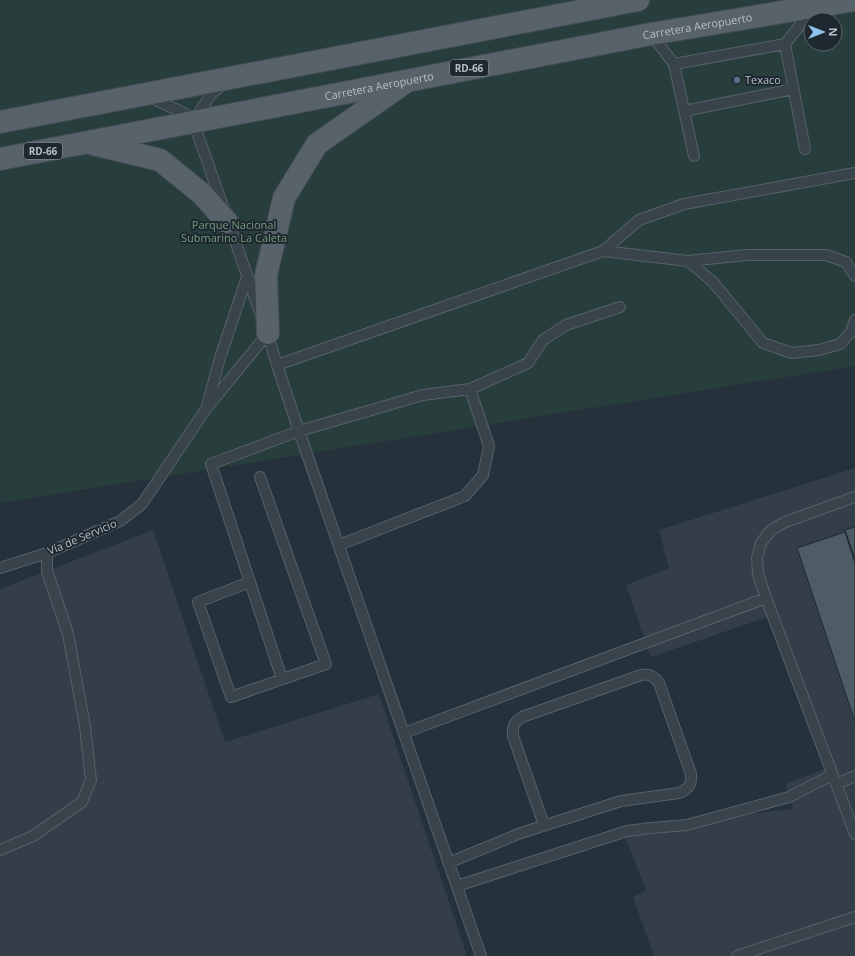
<svg xmlns="http://www.w3.org/2000/svg" width="855" height="956" font-family="'Open Sans',sans-serif">
	<style>
		.airport { fill: #333e48 }
		.green { fill: #283e3c; fill-rule: evenodd }
		.building { fill: #4e5c66; stroke: #202a32 }
		.lines { fill: none; stroke-linecap: round; stroke-linejoin: round }
		.service-casing { stroke: #576169; stroke-width: 12 }
		.primary-casing { stroke: #424c54; stroke-width: 24 }
		.service { stroke: #38434b; stroke-width: 10 }
		.primary { stroke: #57626b; stroke-width: 22 }
		.service-dot { fill: #5c6f8a; stroke: #1e2830; stroke-width: 1.5 }
		.labels { text-anchor: middle; stroke-width: 4; stroke-linejoin: round; paint-order: stroke }
		.shield { fill: #1e2830; stroke: #87919a; stroke-width: 1 }
		.shield-label { font-size: 10px; font-weight: bold; fill: #b4bec7 }
		.street-label { font-size: 11px; fill: #b4bec7; stroke: #1e2830 }
		.poi-label { font-size: 11px; fill: #b4bec7; stroke: #1e2830; text-anchor: start }
		.park-label { font-size: 11px; fill: #749b77; stroke: #1e2830 }
	</style>
	<rect width="100%" height="100%" fill="#25313b"/>
	<!-- airport -->
	<path class="airport" d="M855 468V956H654L633 897 646 890 625 837 688 829 748 814 793 809 785 784 825 769 768 617 651 657 626 585 669 568 659 530Z
		M153 530 225 742 379 694 467 956H0V589Z"/>
	<!-- green -->
	<path class="green" d="M0 0H855V366L0 503ZM811 20H835V44H811Z"/>
	<!-- building -->
	<path class="building" d="M855 527V559L845 530Z
		M845 532 855 563V722L797 548Z"/>
	<g class="lines">
		<!-- service casing -->
		<g class="service-casing">
			<path id="service" d="M651 34 674 64 785 44 812 10
				M785 44 805 149
				M674 64 694 156
				M149 97 184 113 193 121 261 315
				M684 111 793 89
				M194 120 212 93 223 85
				M603 251 688 261 747 255H826L846 262 855 276
				M688 261 713 282 763 343 792 353 819 350 840 344 851 332 855 320
				M267 332 277 365 299 431 481 956
				M277 365 603 251 639 220 684 204 855 173
				M207 406 220 358 247 277
				M855 497 785 522 771 530 761 543 757 558 758 574 766 598 855 834
				M339 545 465 496 483 475 489 446 470 389
				M0 568 47 553 120 521 142 504 206 409 268 333
				M250 582 198 602 231 697 326 664 260 477
				M282 679 211 464 299 431 423 395 470 389 528 363 543 340 566 325 620 307
				M404 733 766 598
				M836 784 855 776
				M0 850 33 836 82 802 91 780 85 726 68 634 47 571V553
				M448 863 521 833 621 801 679 793C689 789 692 784 691 774L659 683C654 676 649 673 641 675L522 717C514 722 512 727 513 736L544 825
				M457 886 627 831 651 828 687 825 789 797 832 775
				M737 956 855 917"/>
		</g>
		<!-- primary casing -->
		<g class="primary-casing">
			<g id="primary">
				<path d="M0 122 638 0"/>
				<path d="M93 144 160 160 202 194 227 222"/>
				<path id="s1" d="M0 159 651 34 854 0"/>
				<path d="M268 333 266 275 284 198 317 144 403 84"/>
			</g>
		</g>
		<!-- service -->
		<use href="#service" class="service"/>
		<!-- primary -->
		<use href="#primary" class="primary"/>
	</g>
	<!-- markers -->
	<circle class="service-dot" cx="737" cy="80" r="4"/>
	<g class="labels">
		<!-- shield labels -->
		<g class="shield">
			<rect x="450" y="60" width="38" height="16" rx="3"/>
			<rect x="24" y="143" width="38" height="16" rx="3"/>
		</g>
		<g class="shield-label">
			<text x="469" y="72">RD-66</text>
			<text x="43" y="155">RD-66</text>
		</g>
		<!-- street labels -->
		<g class="street-label">
			<text dy="4" stroke="none"><textPath href="#s1" startOffset="710">Carretera Aeropuerto</textPath></text>
			<text dy="4" stroke="none"><textPath href="#s1" startOffset="386">Carretera Aeropuerto</textPath></text>
			<text transform="translate(82 537) rotate(-23)" y="4">Vía de Servicio</text>
		</g>
		<!-- poi labels -->
		<g class="poi-label">
			<text x="745" y="84">Texaco</text>
		</g>
		<!-- park labels -->
		<g class="park-label">
			<text x="234" y="229">Parque Nacional<tspan x="234" dy="13">Submarino La Caleta</tspan></text>
		</g>
	</g>
	<!-- north arrow -->
	<g transform="translate(823 32) rotate(90)"><circle r="19" fill="#1e2830" stroke="#5a646c"/>
	<path d="M0-3L7 15L0 10L-7 15Z" fill="#8fc3f0"/>
	<text y="-6" font-size="11" font-weight="bold" text-anchor="middle" fill="#b4bec7">N</text>
	</g>
</svg>
